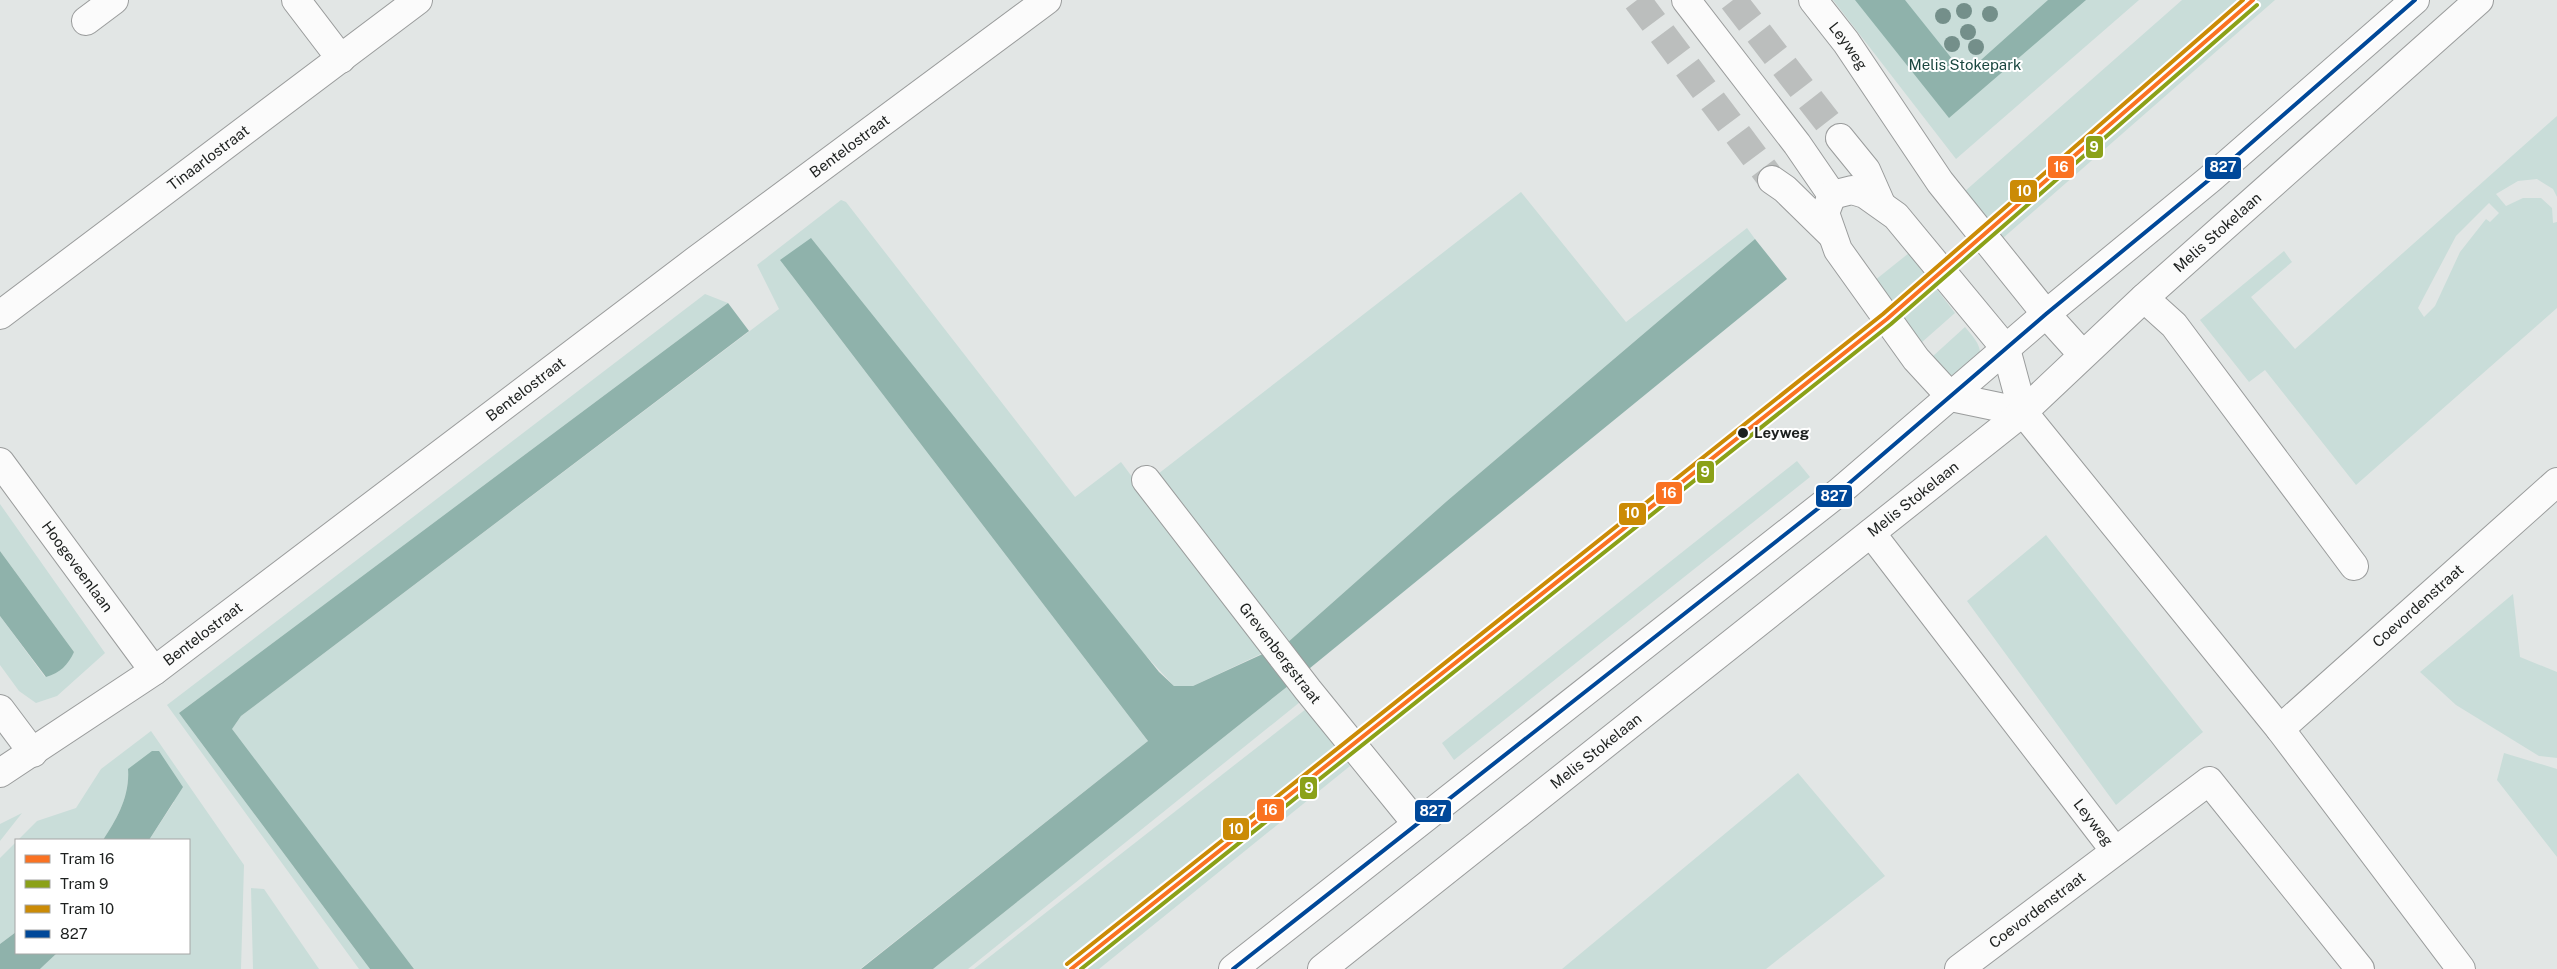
<svg xmlns="http://www.w3.org/2000/svg" width="2557" height="969" font-family="'Public Sans',sans-serif">
	<style>
		.green { fill: #c9ddd9; fill-rule: evenodd }
		.water { fill: #8fb2ab }
		.lines { fill: none; stroke-linecap: round; stroke-linejoin: round }
		.minor-tunnel { stroke: #bbbebd; stroke-width: 28; stroke-dasharray: 28 14; stroke-linecap: butt }
		.minor-casing { stroke: #9a9c9c; stroke-width: 30 }
		.minor { stroke: #fbfbfb; stroke-width: 28 }
		.bus-1-casing { stroke: #fff; stroke-width: 8 }
		.bus-1 { stroke: #004899; stroke-width: 4 }
		.tram-1-casing { stroke: #fff; stroke-width: 8 }
		.tram-2-casing { stroke: #fff; stroke-width: 8 }
		.tram-3-casing { stroke: #fff; stroke-width: 8 }
		.tram-1 { stroke: #fa7222; stroke-width: 4 }
		.tram-2 { stroke: #8ba118; stroke-width: 4 }
		.tram-3 { stroke: #cb8b06; stroke-width: 4 }
		.tree { fill: #748f8a }
		.stop-dot { fill: #1d201f; stroke: #fff; stroke-width: 2 }
		.labels { text-anchor: middle; stroke-width: 4; stroke-linejoin: round; paint-order: stroke }
		.street-label { font-size: 15px; fill: #1d201f; stroke: #fff }
		.park-label { font-size: 15px; fill: #1a4740; stroke: #fff }
		.stop-label { font-size: 15px; font-weight: bold; fill: #1d201f; stroke: #fff; text-anchor: start }
		.line-badge { stroke: #fff; stroke-width: 2 }
		.badge-label { font-size: 14px; text-anchor: middle; font-weight: bold; fill: #fff }
	</style>
	<rect width="100%" height="100%" fill="#e2e6e5"/>
	<!-- green -->
	<path class="green" d="M1833 0H2139L1956 159Z
		M2182 0H2275L2003 238 1964 192Z
		M2557 116V197L2553 189 2537 179 2518 181 2496 194 2506 206 2523 198H2541L2552 208 2553 223 2557 222V308L2356 485 2265 370 2249 382 2200 320 2284 251 2292 262 2251 297 2295 349ZM2489 203 2499 213 2490 222 2486 219 2460 252 2435 306 2424 317 2418 308 2456 236Z
		M1521 192 1626 322 1747 228 1755 239 1447 501 1287 643 1158 474Z
		M841 200 846 202 1075 497 1121 462 1263 653 1193 686H1174L780 260 1148 741 860 969H414L231 730 241 716 779 309 757 265Z
		M1909 253 1955 313 1921 343 1874 281Z
		M705 294 728 303 179 713 370 969H359L167 705Z
		M1965 327C1973 337 1982 345 1980 358L1957 376 1949 375 1932 357Z
		M1797 461 1810 477 1454 760 1442 743Z
		M0 504 105 653 57 696 36 703 19 691 0 665V616L45 677 74 652 0 551Z
		M2046 535 2203 732 2116 805 1967 601Z
		M2513 594 2520 657 2557 672V758L2539 756 2456 705 2420 672Z
		M1288 686 1300 702 968 969H933Z
		M1306 709 1350 766 1099 969H974Z
		M151 731 244 865 241 969H40L57 953H189V840H149L174 802 128 769C130 796 117 819 103 840H18L37 821 76 808 101 769Z
		M2504 753 2557 769V857L2497 780Z
		M1798 773 1885 876 1766 969H1562Z
		M22 813 0 841V824Z
		M16 842V932L0 944V858Z
		M251 888 264 889 319 969H253Z"/>
	<!-- water -->
	<path class="water" d="M1855 0H1905L1953 60 1972 68 2048 0H2086L1949 118Z
		M811 238 1159 672 1174 686H1193L1287 643 1447 501 1755 239 1787 279 1288 686 933 969H861L1148 741 780 260Z
		M728 303 749 331 241 716 232 729 414 969H370L179 713Z
		M0 551 74 652C68 665 60 673 46 677L0 616Z
		M152 751H159L183 787 149 840H103C117 819 130 796 128 769Z
		M16 932V953H57L40 969H0V944Z"/>
	<g class="lines">
		<!-- minor-tunnel -->
		<path class="minor-tunnel" d="M1637 0 1772 180
			M1733 0 1840 138"/>
		<!-- minor casing -->
		<g class="minor-casing">
			<g id="minor">
				<path d="M296 0 341 59"/>
				<path d="M1686 0 1797 144 1832 195"/>
				<path id="s1" d="M1813 0 1846 42 1940 182 2046 314 2082 354"/>
				<path d="M86 21 114 0"/>
				<path d="M1840 138 1866 170 1881 204"/>
				<path d="M1772 180 1785 189 1832 235"/>
				<path d="M1832 195 1852 190 1865 194 1896 216 2006 349 2023 412 2280 729 2461 969"/>
				<path d="M1832 195 1825 213 1838 250 1916 359 1951 397 2023 412"/>
				<path d="M2144 298 2174 325 2354 566"/>
				<path id="s2" d="M0 315 418 0"/>
				<path id="s3" d="M0 462 154 671"/>
				<path id="s4" d="M1146 480 1308 690 1416 823"/>
				<path id="s5" d="M1871 533 2115 851"/>
				<path d="M0 709 33 753"/>
				<path id="s6" d="M2280 729 2557 482"/>
				<path id="s7" d="M0 773 154 671 695 261 1047 0"/>
				<path d="M1233 969 1839 492 2046 314 2210 179 2415 0"/>
				<path id="s8" d="M1322 969 2023 412 2144 298 2479 0"/>
				<path id="s9" d="M1959 969 2209 781 2360 969"/>
			</g>
		</g>
		<!-- minor -->
		<use href="#minor" class="minor"/>
		<!-- bus-1 casing -->
		<g class="bus-1-casing">
			<path id="bus-1" d="M1233 969 1839 492 2046 314 2210 179 2415 0"/>
		</g>
		<!-- bus-1 -->
		<use href="#bus-1" class="bus-1"/>
		<!-- tram-1 casing -->
		<g class="tram-1-casing">
			<path id="tram-1" d="M1071 969 1887 319 2253 0"/>
		</g>
		<!-- tram-2 casing -->
		<g class="tram-2-casing">
			<path id="tram-2" d="M1081 969 1891 324 2257 5"/>
		</g>
		<!-- tram-3 casing -->
		<g class="tram-3-casing">
			<path id="tram-3" d="M1067 964 1883 314 2243 0"/>
		</g>
		<!-- tram-1 -->
		<use href="#tram-1" class="tram-1"/>
		<!-- tram-2 -->
		<use href="#tram-2" class="tram-2"/>
		<!-- tram-3 -->
		<use href="#tram-3" class="tram-3"/>
	</g>
	<!-- trees -->
	<g class="tree">
		<circle cx="1964" cy="11" r="8"/>
		<circle cx="1990" cy="14" r="8"/>
		<circle cx="1943" cy="16" r="8"/>
		<circle cx="1968" cy="32" r="8"/>
		<circle cx="1952" cy="44" r="8"/>
		<circle cx="1976" cy="47" r="8"/>
	</g>
	<!-- markers -->
	<circle class="stop-dot" cx="1743" cy="433" r="6"/>
	<g class="labels">
		<!-- street labels -->
		<g class="street-label">
			<text dy="5" stroke="none"><textPath href="#s1" startOffset="58">Leyweg</textPath></text>
			<text dy="5" stroke="none"><textPath href="#s7" startOffset="1056">Bentelostraat</textPath></text>
			<text dy="5" stroke="none"><textPath href="#s2" startOffset="261">Tinaarlostraat</textPath></text>
			<text dy="5" stroke="none"><textPath href="#s8" startOffset="1160">Melis Stokelaan</textPath></text>
			<text dy="5" stroke="none"><textPath href="#s7" startOffset="651">Bentelostraat</textPath></text>
			<text dy="5" stroke="none"><textPath href="#s8" startOffset="755">Melis Stokelaan</textPath></text>
			<text dy="5" stroke="none"><textPath href="#s3" startOffset="130">Hoogeveenlaan</textPath></text>
			<text dy="5" stroke="none"><textPath href="#s6" startOffset="185">Coevordenstraat</textPath></text>
			<text dy="5" stroke="none"><textPath href="#s7" startOffset="246">Bentelostraat</textPath></text>
			<text dy="5" stroke="none"><textPath href="#s4" startOffset="219">Grevenbergstraat</textPath></text>
			<text dy="5" stroke="none"><textPath href="#s8" startOffset="350">Melis Stokelaan</textPath></text>
			<text dy="5" stroke="none"><textPath href="#s5" startOffset="365">Leyweg</textPath></text>
			<text dy="5" stroke="none"><textPath href="#s9" startOffset="98">Coevordenstraat</textPath></text>
		</g>
		<!-- park labels -->
		<g class="park-label">
			<text x="1965" y="70">Melis Stokepark</text>
		</g>
		<!-- stop labels -->
		<g class="stop-label">
			<text x="1754" y="438">Leyweg</text>
		</g>
	</g>
	<g class="line-badge">
		<rect x="2085" y="135" width="19" height="24" rx="5" fill="#8ba118"/>
		<rect x="2047" y="155" width="28" height="24" rx="5" fill="#fa7222"/>
		<rect x="2204" y="156" width="38" height="24" rx="5" fill="#004899"/>
		<rect x="2009" y="179" width="29" height="24" rx="5" fill="#cb8b06"/>
		<rect x="1696" y="460" width="19" height="24" rx="5" fill="#8ba118"/>
		<rect x="1655" y="481" width="28" height="24" rx="5" fill="#fa7222"/>
		<rect x="1815" y="484" width="38" height="24" rx="5" fill="#004899"/>
		<rect x="1618" y="502" width="29" height="24" rx="5" fill="#cb8b06"/>
		<rect x="1299" y="776" width="19" height="24" rx="5" fill="#8ba118"/>
		<rect x="1256" y="798" width="29" height="24" rx="5" fill="#fa7222"/>
		<rect x="1414" y="799" width="38" height="24" rx="5" fill="#004899"/>
		<rect x="1222" y="817" width="28" height="24" rx="5" fill="#cb8b06"/>
	</g>
	<g class="badge-label">
		<text x="2094" y="152">9</text>
		<text x="2061" y="172">16</text>
		<text x="2223" y="172">827</text>
		<text x="2024" y="196">10</text>
		<text x="1705" y="477">9</text>
		<text x="1669" y="498">16</text>
		<text x="1834" y="501">827</text>
		<text x="1632" y="518">10</text>
		<text x="1309" y="793">9</text>
		<text x="1270" y="815">16</text>
		<text x="1433" y="816">827</text>
		<text x="1236" y="834">10</text>
	</g>
	<!-- legend -->
	<rect x="15" y="839" width="175" height="115" fill="#ffffff" stroke="#a5a6a5"/>
	<rect x="25" y="855" width="25" height="8" fill="#fa7222" stroke="#a5a6a5"/>
	<text x="60" y="864" font-size="15" fill="#1d201f">Tram 16</text>
	<rect x="25" y="880" width="25" height="8" fill="#8ba118" stroke="#a5a6a5"/>
	<text x="60" y="889" font-size="15" fill="#1d201f">Tram 9</text>
	<rect x="25" y="905" width="25" height="8" fill="#cb8b06" stroke="#a5a6a5"/>
	<text x="60" y="914" font-size="15" fill="#1d201f">Tram 10</text>
	<rect x="25" y="930" width="25" height="8" fill="#004899" stroke="#a5a6a5"/>
	<text x="60" y="939" font-size="15" fill="#1d201f">827</text>
</svg>
